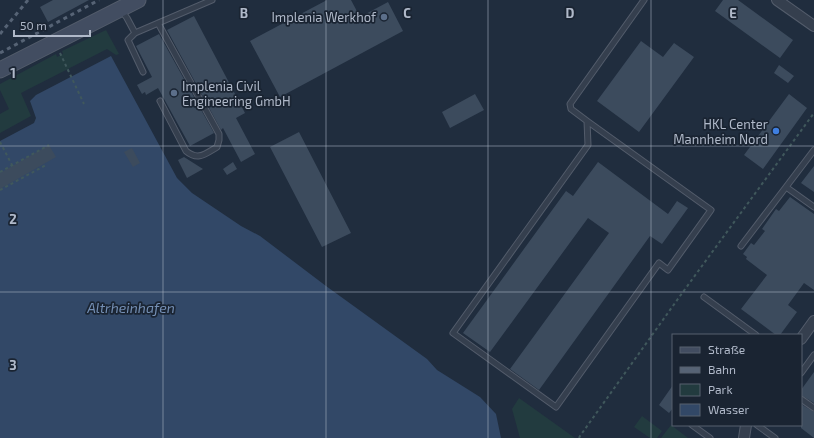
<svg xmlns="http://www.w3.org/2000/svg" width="814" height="438" font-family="'Exo 2',sans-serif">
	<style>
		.green { fill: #223b3f }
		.water { fill: #324867 }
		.building { fill: #3c4b5d }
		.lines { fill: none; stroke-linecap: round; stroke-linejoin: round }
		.lane-casing { stroke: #535c6b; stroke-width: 7 }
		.street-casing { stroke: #535c6b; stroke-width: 12 }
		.secondary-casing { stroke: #535c6b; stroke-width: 17 }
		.path { stroke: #40585c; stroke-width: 2; stroke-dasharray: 3 3; stroke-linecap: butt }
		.lane { stroke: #353f4e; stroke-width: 5 }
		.street { stroke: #353f4e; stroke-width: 10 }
		.secondary { stroke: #424d61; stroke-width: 15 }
		.rail { stroke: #566375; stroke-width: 3; stroke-dasharray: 4 4; stroke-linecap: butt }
		.grid { fill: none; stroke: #b0b9c9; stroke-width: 1; stroke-opacity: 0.55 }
		.service-dot { fill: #5c6f8a; stroke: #1a2432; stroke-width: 1.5 }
		.shop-dot { fill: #3f7fe0; stroke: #1a2432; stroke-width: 1.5 }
		.labels { text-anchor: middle; stroke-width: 3.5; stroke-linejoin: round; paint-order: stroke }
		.poi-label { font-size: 13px; fill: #b0b9c9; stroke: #1a2432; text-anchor: end }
		.water-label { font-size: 14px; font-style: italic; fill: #748fb4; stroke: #1a2432 }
		.grid-label { font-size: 13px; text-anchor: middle; font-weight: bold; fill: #b0b9c9; stroke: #1a2432; stroke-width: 3.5; stroke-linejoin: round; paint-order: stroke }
	</style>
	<rect width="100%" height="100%" fill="#202d3e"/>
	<!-- green -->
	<path class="green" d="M106 30 119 54 116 55 107 49 21 93 31 116 0 133V114L9 109 0 90V84L56 54 57 57 63 54 62 51Z
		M519 398 575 438H520L512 409Z
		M642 416 662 431 657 438H650L634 427Z
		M671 425 688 438H661Z"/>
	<!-- water -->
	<path class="water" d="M111 56 177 178 192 193 241 226 260 236 326 286 427 359 437 370 480 397 496 414 501 438H0V141L34 123 36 118 30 101 36 95Z"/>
	<!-- building -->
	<path class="building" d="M53 0H89L48 22 40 7Z
		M327 0H351L360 17 388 2 403 31 280 97 250 41Z
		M723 0H738L793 40 780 58 715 11Z
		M194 16 245 113 236 118 255 154 241 162 223 128 221 130 167 30Z
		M159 34 214 133 190 146 158 88 146 95 145 92 142 94 137 85 152 77 136 46Z
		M641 41 663 57 674 43 694 57 639 132 597 101Z
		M779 65 794 76 788 83 774 73Z
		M475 94 484 110 450 128 442 112Z
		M789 94 807 108 763 169 744 155Z
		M299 132 351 233 322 247 270 147Z
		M49 145 56 157 0 189V173Z
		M132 148 140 163 133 167 124 152Z
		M184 157 203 169 187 178 178 160Z
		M233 162 237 169 227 175 223 169Z
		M598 162 668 214 677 201 688 208 662 244 650 236 539 390 510 369 609 233 588 218 490 352 463 333 566 191 573 196Z
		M814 166V192L801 183Z
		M790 197 814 214V290L804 283 788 305 797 312 780 335H776L741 309 767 275 746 259 747 257 743 254 751 243 754 245 765 231 762 229 776 209 779 211Z
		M814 372V403L801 395V390Z
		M673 385V408L669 413 659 405Z
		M801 404 814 412V438L801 428Z"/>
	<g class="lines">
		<!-- lane casing -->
		<g class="lane-casing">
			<path id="lane" d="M121 10 127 18 135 33 128 40 143 72
				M158 23 219 134V140L217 147C205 154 198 161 186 151L160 101
				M135 33 212 0
				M587 121 711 210 668 270 659 263 556 407 453 333 588 145 587 121 571 109 570 104 644 0
				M814 150 786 187 814 207
				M741 246 786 187
				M704 297 756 335
				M801 373 814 355
				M801 399 814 408
				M692 425 710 438
				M757 425 775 438"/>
		</g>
		<!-- street casing -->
		<g class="street-casing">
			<path id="street" d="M777 0 814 26
				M801 339 814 321
				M744 438 746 425"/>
		</g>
		<!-- secondary casing -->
		<g class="secondary-casing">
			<path id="secondary" d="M0 70 138 0"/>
		</g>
		<!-- path -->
		<path class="path" d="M60 53 84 104
			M0 142 12 165
			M0 172 49 145
			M0 190 46 165
			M579 438 580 436 680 296 814 113"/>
		<!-- lane -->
		<use href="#lane" class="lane"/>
		<!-- street -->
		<use href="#street" class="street"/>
		<!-- secondary -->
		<use href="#secondary" class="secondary"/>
		<!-- rail -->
		<path class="rail" d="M0 34 28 0
			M0 53 99 0"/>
	</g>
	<!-- grid -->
	<path class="grid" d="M163 0V438M326 0V438M488 0V438M651 0V438M0 146H814M0 292H814"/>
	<!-- markers -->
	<g class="service-dot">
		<circle cx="384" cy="17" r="4"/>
		<circle cx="174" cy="93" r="4"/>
	</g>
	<circle class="shop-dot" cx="776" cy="131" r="4"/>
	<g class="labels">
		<!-- poi labels -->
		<g class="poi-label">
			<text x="376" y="22">Implenia Werkhof</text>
			<text x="182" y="91" text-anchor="start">Implenia Civil<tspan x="182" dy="15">Engineering GmbH</tspan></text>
			<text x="768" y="129">HKL Center<tspan x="768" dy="15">Mannheim Nord</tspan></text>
		</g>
		<!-- water labels -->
		<g class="water-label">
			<text x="131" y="313">Altrheinhafen</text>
		</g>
	</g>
	<g class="grid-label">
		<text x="244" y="18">B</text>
		<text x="407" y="18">C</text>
		<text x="570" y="18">D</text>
		<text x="733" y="18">E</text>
		<text x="13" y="78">1</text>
		<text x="13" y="224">2</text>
		<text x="13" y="370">3</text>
	</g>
	<!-- legend -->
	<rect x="672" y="334" width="130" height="92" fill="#1a2432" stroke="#56606e"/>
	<rect x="680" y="347" width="20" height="6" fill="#424d61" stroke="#56606e"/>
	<text x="708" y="354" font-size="12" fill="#b0b9c9">Straße</text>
	<rect x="680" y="367" width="20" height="6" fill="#566375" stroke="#56606e"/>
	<text x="708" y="374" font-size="12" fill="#b0b9c9">Bahn</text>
	<rect x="680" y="384" width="20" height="12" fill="#223b3f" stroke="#56606e"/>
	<text x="708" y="394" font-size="12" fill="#b0b9c9">Park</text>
	<rect x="680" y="404" width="20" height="12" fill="#324867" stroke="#56606e"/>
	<text x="708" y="414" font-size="12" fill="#b0b9c9">Wasser</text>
	<!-- scale -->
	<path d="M14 30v6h76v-6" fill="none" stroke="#b0b9c9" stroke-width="2"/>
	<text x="20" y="30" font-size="12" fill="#b0b9c9" stroke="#1a2432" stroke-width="3" paint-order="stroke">50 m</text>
</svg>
